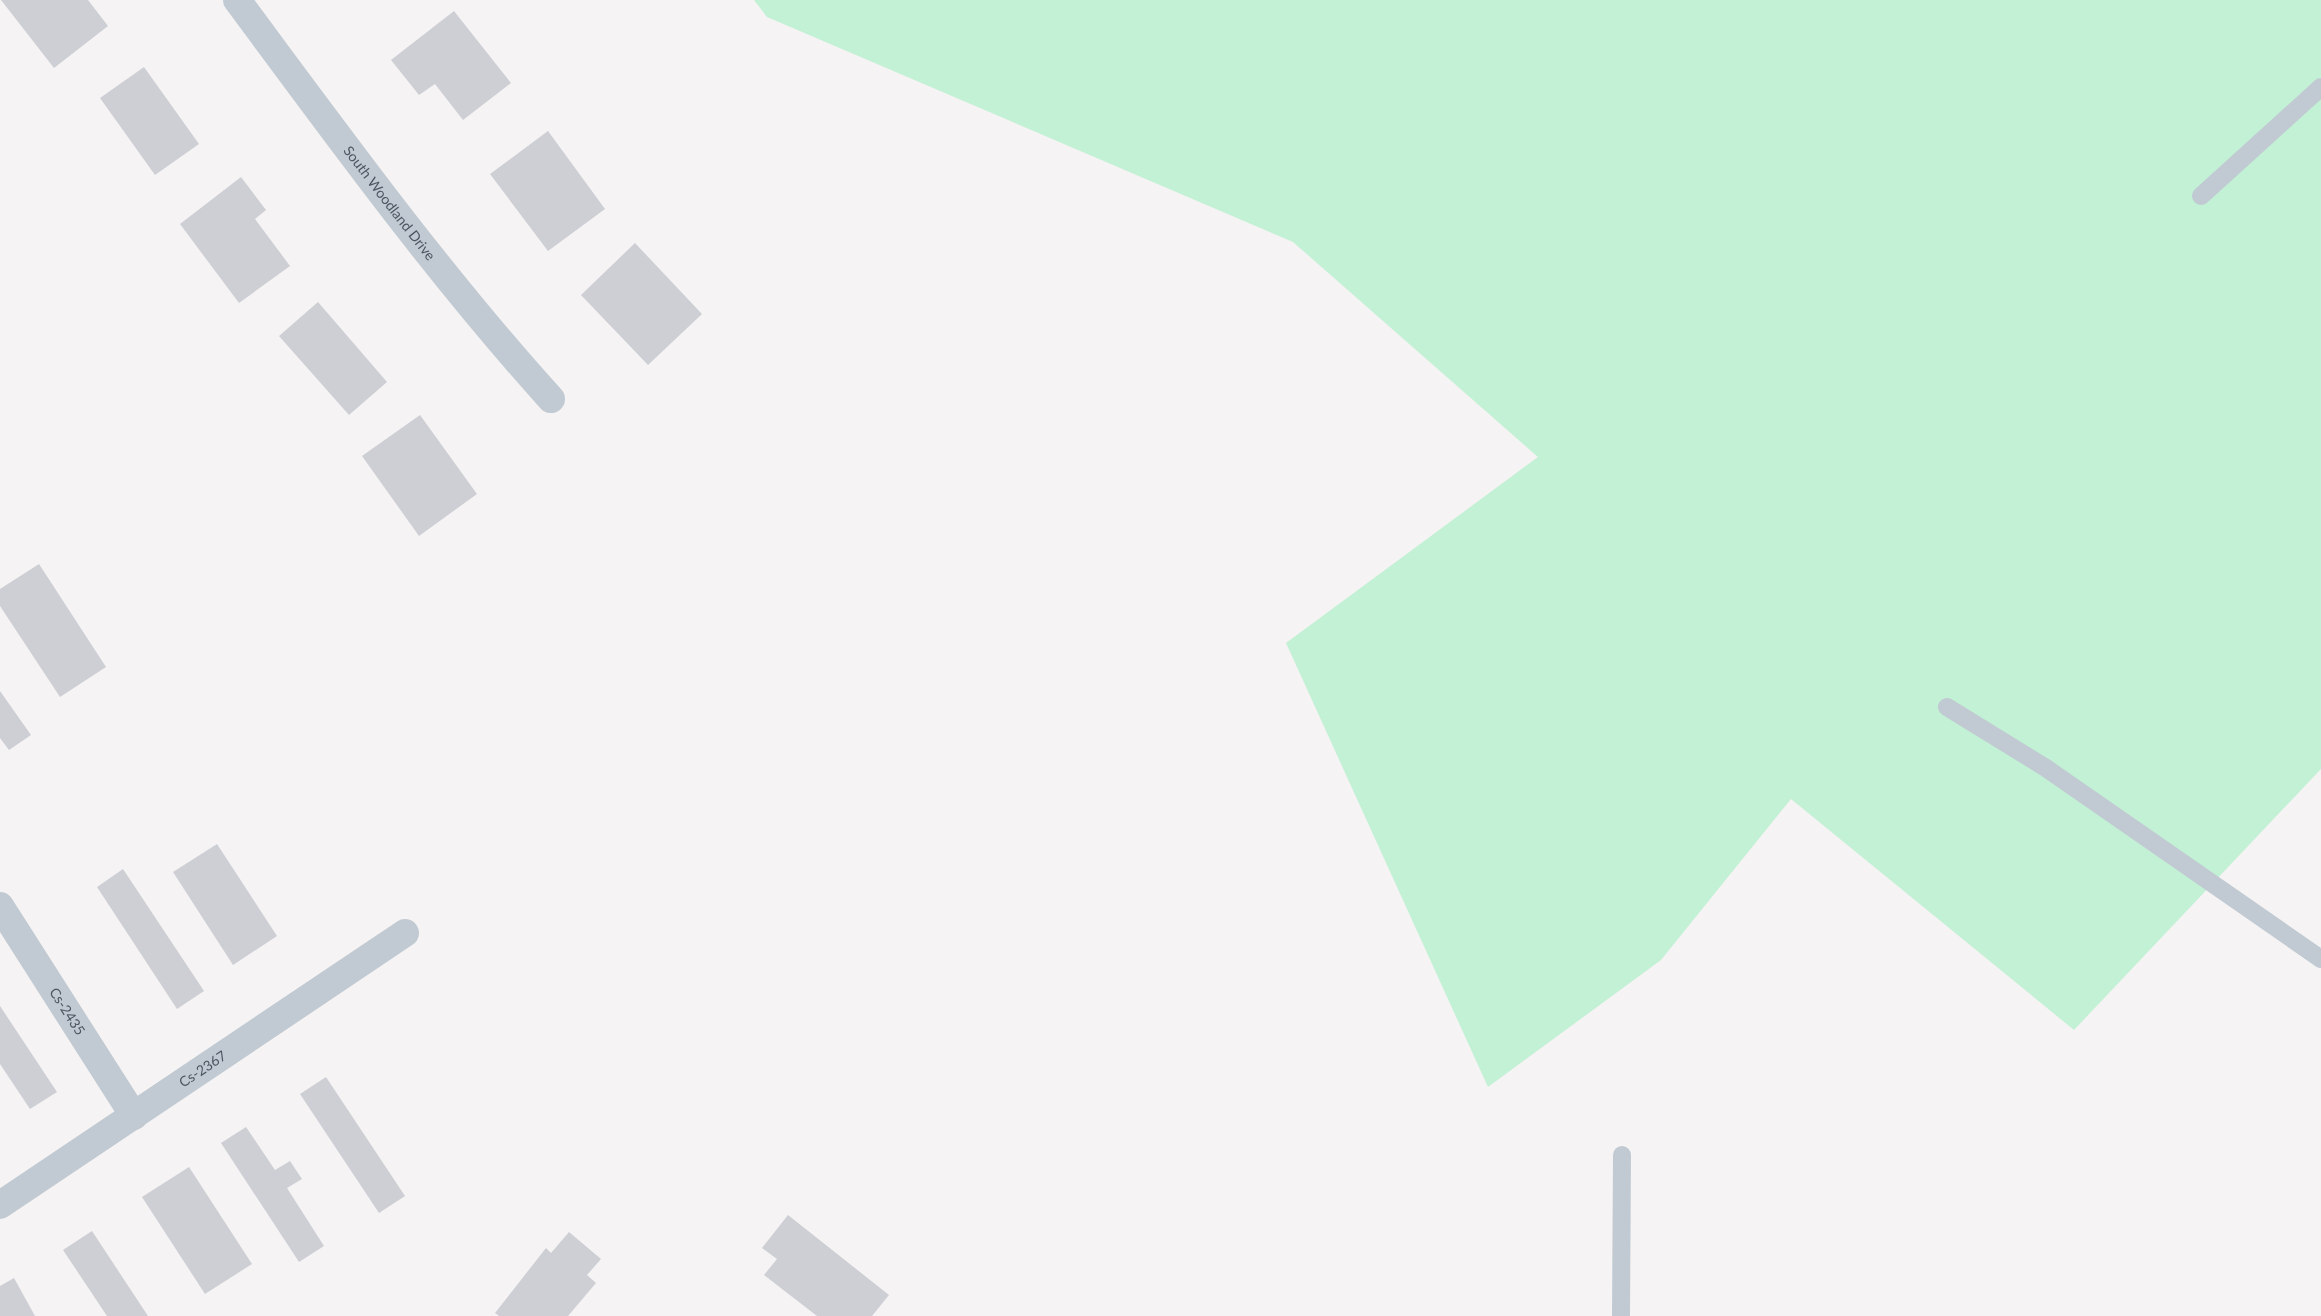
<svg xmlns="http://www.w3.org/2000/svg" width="2321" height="1316" font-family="Lato,sans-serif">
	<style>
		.green { fill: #c3f1d5 }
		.building { fill: #cdcfd5 }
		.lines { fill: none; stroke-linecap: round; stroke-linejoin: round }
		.service { stroke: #c1cad2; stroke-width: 18 }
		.minor { stroke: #c1cad2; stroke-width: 28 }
		.labels { text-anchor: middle; stroke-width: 4; stroke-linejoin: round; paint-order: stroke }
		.street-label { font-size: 14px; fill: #4a5661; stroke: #fff }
	</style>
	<rect width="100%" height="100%" fill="#f5f3f3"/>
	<!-- green -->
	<path class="green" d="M754 0H2321V769L2074 1030 1791 799 1661 960 1488 1087 1286 643 1538 457 1293 242 767 17Z"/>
	<!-- building -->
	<path class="building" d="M1 0H88L108 26 54 68Z
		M454 11 511 83 463 120 435 84 419 95 391 60Z
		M144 67 199 144 155 175 100 98Z
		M548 131 605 209 548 251 490 174Z
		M241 177 266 210 255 219 290 266 239 303 180 224Z
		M635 243 702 314 648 365 581 295Z
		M318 302 387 382 349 415 279 336Z
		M420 415 477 494 419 536 362 456Z
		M39 564 106 667 60 697 0 606V589Z
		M0 691 31 735 9 750 0 738Z
		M217 844 277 936 233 965 173 872Z
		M123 869 204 991 177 1009 97 887Z
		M0 1006 57 1092 30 1109 0 1064Z
		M326 1077 405 1196 379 1213 300 1094Z
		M246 1127 275 1170 290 1161 302 1179 287 1188 324 1246 299 1262 221 1143Z
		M189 1167 252 1264 205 1294 142 1197Z
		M788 1215 889 1295 872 1316H817L764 1275 777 1259 762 1248Z
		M92 1231 148 1316H107L63 1250Z
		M569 1232 601 1259 587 1275 596 1283 568 1316H499L495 1313 546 1248 551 1253Z
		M14 1278 35 1316H0V1286Z"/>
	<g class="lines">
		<!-- service -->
		<path class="service" d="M2201 196 2321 87
			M1947 707 2046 768 2321 959
			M1621 1316 1622 1155"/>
		<!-- minor -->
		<g class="minor">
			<path id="s1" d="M237 0C338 136 437 273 551 399"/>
			<path id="s2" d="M0 906 134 1116"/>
			<path id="s3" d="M0 1205 405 933"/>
		</g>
	</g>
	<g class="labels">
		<!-- street labels -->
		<g class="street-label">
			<text dy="5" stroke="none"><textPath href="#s1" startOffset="254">South Woodland Drive</textPath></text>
			<text dy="5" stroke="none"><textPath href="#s2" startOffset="125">Cs-2435</textPath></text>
			<text dy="5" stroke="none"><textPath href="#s3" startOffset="244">Cs-2367</textPath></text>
		</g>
	</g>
</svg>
